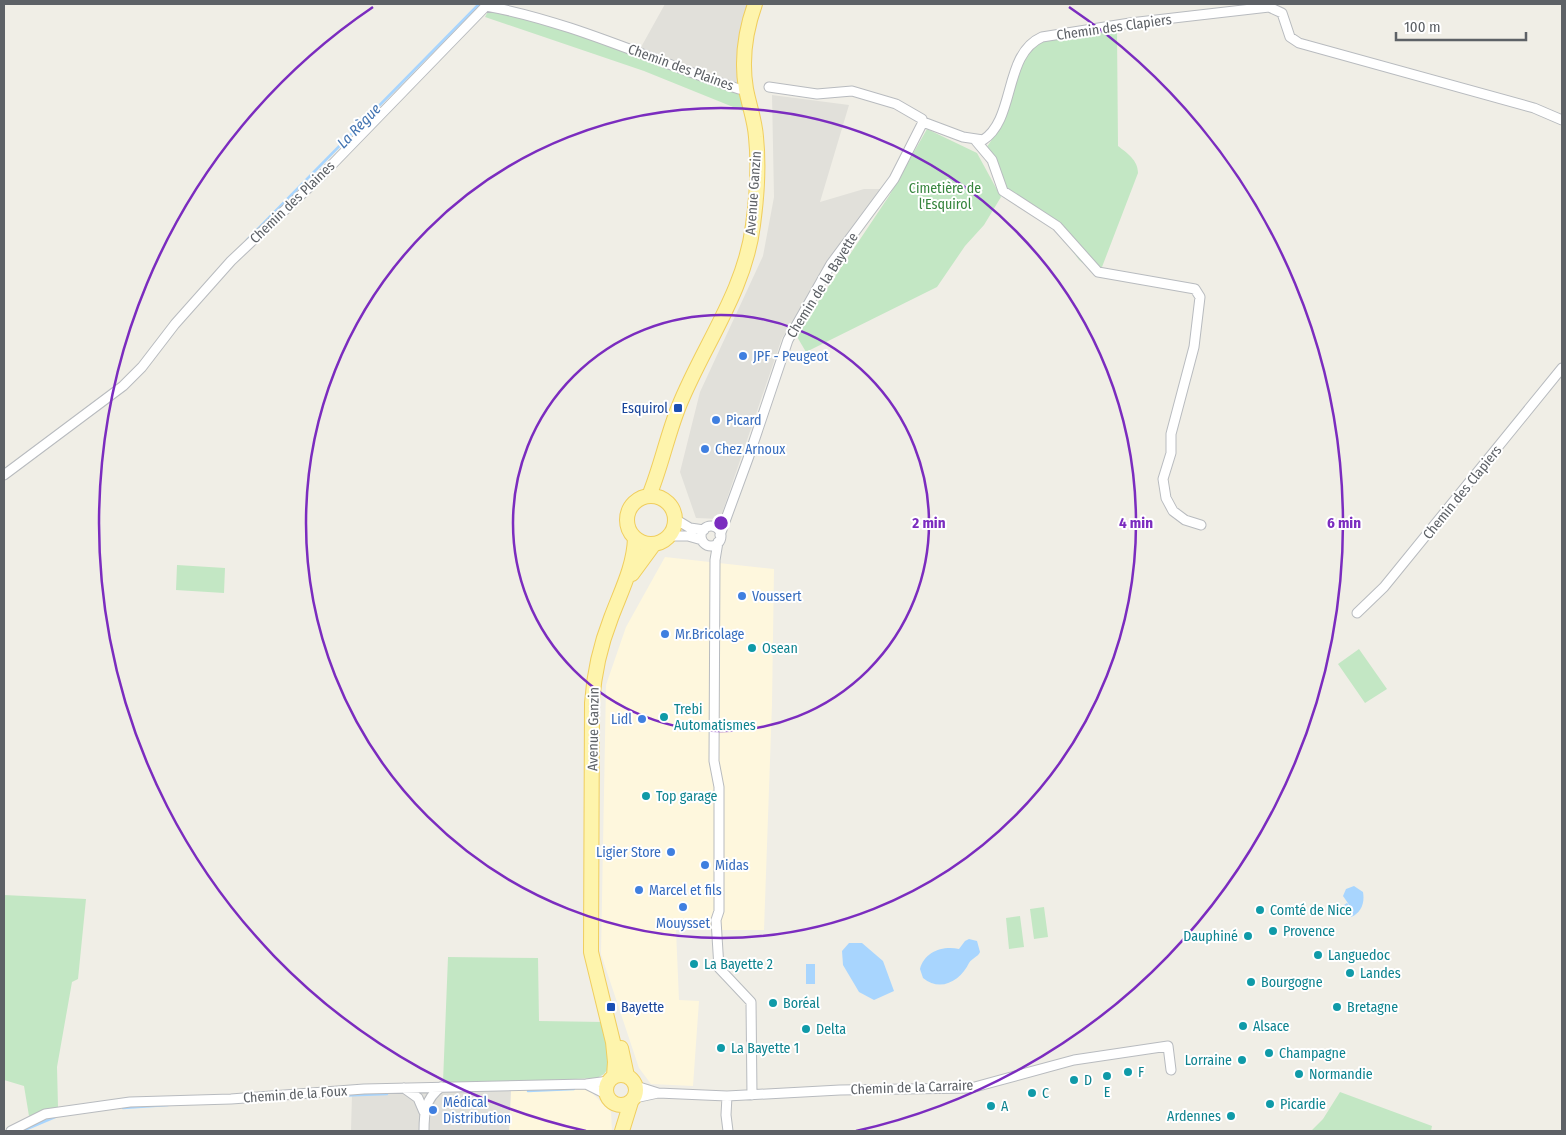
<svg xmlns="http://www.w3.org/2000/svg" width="1566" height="1135" font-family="'Fira Sans Condensed',sans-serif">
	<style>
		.commercial { fill: #fef7dd }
		.industrial { fill: #e1e0da }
		.green { fill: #c3e7c4 }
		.water { fill: #a8d5fe }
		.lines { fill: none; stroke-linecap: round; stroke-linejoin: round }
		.stream { stroke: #a8d5fe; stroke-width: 2.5 }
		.street-casing { stroke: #b8bbbf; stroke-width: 11 }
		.primary-casing { stroke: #f0ce5e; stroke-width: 16 }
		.street { stroke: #fff; stroke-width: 9 }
		.primary { stroke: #fef4ac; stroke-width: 14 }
		.ring { fill: none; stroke: #7b2cbf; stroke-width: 2.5 }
		.shop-dot { fill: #3f7fe0; stroke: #fff; stroke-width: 2 }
		.transit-dot { fill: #1a4fb4; stroke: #fff; stroke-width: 2 }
		.culture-dot { fill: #0f9aa8; stroke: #fff; stroke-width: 2 }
		.labels { text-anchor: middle; stroke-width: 4; stroke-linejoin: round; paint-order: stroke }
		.street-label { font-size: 14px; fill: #5d6166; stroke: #fff }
		.park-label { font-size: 14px; fill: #36853d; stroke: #fff }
		.shop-label { font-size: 14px; fill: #366cbe; stroke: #fff; text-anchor: start }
		.transit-label { font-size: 14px; fill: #164399; stroke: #fff; text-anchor: end }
		.culture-label { font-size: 14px; fill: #0d838f; stroke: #fff; text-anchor: start }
		.water-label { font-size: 15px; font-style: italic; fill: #4374b1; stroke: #fff }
		.centre { fill: #7b2cbf; stroke: #fff; stroke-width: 2.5 }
		.ring-label { font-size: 15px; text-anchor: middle; font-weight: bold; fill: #7b2cbf; stroke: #fff; stroke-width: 4; stroke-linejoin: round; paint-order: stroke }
	</style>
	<rect width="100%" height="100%" fill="#f0eee6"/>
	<!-- commercial -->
	<path class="commercial" d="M665 557 774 569 772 704 764 930H676L679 1000 699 1001 693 1086 651 1084 639 1068 601 954 606 685 626 627Z
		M592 1085 593 1094 611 1112 612 1131H509L511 1089Z"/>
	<!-- industrial -->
	<path class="industrial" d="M665 4H750L741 84 682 68 640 49Z
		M772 95 849 105 820 202 864 189H884L782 338 720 519 696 518 680 472 700 392 763 256 774 197Z
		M511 1089 509 1131H351L352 1094Z"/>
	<!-- green -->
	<path class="green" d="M492 4 682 68 741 84 743 111 644 71 485 17Z
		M1117 31 1118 146C1127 153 1138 160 1138 173L1102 267 1090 269 1079 260 1054 226 1012 200 982 154 993 138 1029 49 1047 38Z
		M927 129 977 153 1001 197 984 225 965 246 937 287 806 352 796 335 889 196Z
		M177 565 225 568 224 593 176 590Z
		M1359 649 1387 689 1365 703 1338 664Z
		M4 895 86 899 78 979 72 982 57 1067 58 1107 29 1116 24 1086 4 1080Z
		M1044 907 1048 937 1034 939 1030 909Z
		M1020 916 1024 947 1009 949 1006 918Z
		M448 957 538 958 539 1021 604 1022 612 1063 604 1074 597 1078 465 1084 443 1082Z
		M1340 1092 1432 1126 1431 1131H1311L1323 1119Z"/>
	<!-- water -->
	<path class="water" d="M1354 886 1363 892C1365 903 1361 913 1351 917L1342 914 1341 907 1347 903 1352 909 1343 896 1346 889Z
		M969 939 977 941 980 952C978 957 972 958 969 963 961 980 941 993 923 978L920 969C924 952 943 945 959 949L965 941Z
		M849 943H862L883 961 894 991 874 1000 859 992 843 965 842 951Z
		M806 964H815V984H806Z"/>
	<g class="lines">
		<!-- stream -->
		<path class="stream" d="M247 240 479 4
			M528 1091 574 1089
			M333 1096 387 1094
			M123 1108 168 1105
			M22 1131 55 1117"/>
		<!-- street casing -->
		<g class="street-casing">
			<path id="street" d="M769 87 817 94 852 91 896 104 922 119 923 122 963 137 983 140C1016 119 1003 54 1042 37L1130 23 1269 7 1282 13 1290 37 1299 43 1534 108 1562 120
				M976 141 992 160 1003 191 1057 226 1098 272 1195 289 1200 297 1194 347 1171 434V453L1163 479 1166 498 1173 511 1185 520 1201 525
				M4 475 123 386 142 367 175 324 231 261 322 175 486 6C574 22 655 62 739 89L746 88
				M675 519 690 528 704 530
				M701 536a10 10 0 1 1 20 0a10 10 0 1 1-20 0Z
				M720 535 749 456 788 340 831 264 894 179 923 122
				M669 536H688L702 540
				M718 542 715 560 714 761 719 787V911L716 920 719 968 751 1002 752 1095
				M1357 613 1384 587 1562 368
				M586 1084 606 1094
				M636 1086 658 1093
				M404 1088 418 1098 424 1112
				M727 1096 726 1115 728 1131
				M635 1098 658 1093 727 1096 840 1090 971 1088 1074 1060 1168 1046 1171 1070
				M11 1131 45 1114 130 1102 231 1099 364 1089 586 1084 609 1081
				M424 1131C424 1113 425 1099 441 1087"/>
		</g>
		<!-- primary casing -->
		<g class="primary-casing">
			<path id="primary" d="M649 496C661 467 667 436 679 406 703 346 745 291 753 225 757 196 759 166 756 137 755 121 749 105 746 89 741 59 745 32 755 4
				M627 520a24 24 0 1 1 48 0a24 24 0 1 1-48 0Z
				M632 574 654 544
				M621 1048 627 1076
				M606 1090a15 15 0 1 1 30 0a15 15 0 1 1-30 0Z
				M614 1076 615 1062 613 1042 591 952 592 703C594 673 600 646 611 618 621 591 634 567 635 538
				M622 1131 631 1102"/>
		</g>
		<!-- street -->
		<use href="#street" class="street"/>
		<!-- primary -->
		<use href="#primary" class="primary"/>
	</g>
	<!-- distance rings -->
	<g class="ring">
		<circle cx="721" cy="523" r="208"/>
		<circle cx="721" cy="523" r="415"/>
		<path d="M586 1131A623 623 0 0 1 373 7M1069 7A623 623 0 0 1 856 1131"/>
	</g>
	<!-- markers -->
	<g class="shop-dot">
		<circle cx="743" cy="356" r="5"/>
		<circle cx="716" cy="420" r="5"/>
		<circle cx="705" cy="449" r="5"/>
		<circle cx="742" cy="596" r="5"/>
		<circle cx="665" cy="634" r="5"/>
		<circle cx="642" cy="719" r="5"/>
		<circle cx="671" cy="852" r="5"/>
		<circle cx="705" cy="865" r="5"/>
		<circle cx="639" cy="890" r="5"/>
		<circle cx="683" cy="907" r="5"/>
		<circle cx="433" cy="1110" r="5"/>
	</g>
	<g class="transit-dot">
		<rect x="673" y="403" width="10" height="10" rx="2.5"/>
		<rect x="606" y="1002" width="10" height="10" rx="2.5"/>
	</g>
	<g class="culture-dot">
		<circle cx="752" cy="648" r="5"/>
		<circle cx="664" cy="717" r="5"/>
		<circle cx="646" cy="796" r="5"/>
		<circle cx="1260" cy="910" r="5"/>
		<circle cx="1273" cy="931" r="5"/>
		<circle cx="1248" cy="936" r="5"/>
		<circle cx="1318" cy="955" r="5"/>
		<circle cx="694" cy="964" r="5"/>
		<circle cx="1350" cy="973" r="5"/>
		<circle cx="1251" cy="982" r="5"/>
		<circle cx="773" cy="1003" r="5"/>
		<circle cx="1337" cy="1007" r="5"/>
		<circle cx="1243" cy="1026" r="5"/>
		<circle cx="806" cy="1029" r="5"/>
		<circle cx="721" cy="1048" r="5"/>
		<circle cx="1269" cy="1053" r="5"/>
		<circle cx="1242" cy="1060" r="5"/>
		<circle cx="1128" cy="1072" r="5"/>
		<circle cx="1299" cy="1074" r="5"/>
		<circle cx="1107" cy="1076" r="5"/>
		<circle cx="1074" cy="1080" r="5"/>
		<circle cx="1032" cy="1093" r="5"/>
		<circle cx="1270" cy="1104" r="5"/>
		<circle cx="991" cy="1106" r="5"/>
		<circle cx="1231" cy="1116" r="5"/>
	</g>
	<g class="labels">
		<!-- street labels -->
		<g class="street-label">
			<text transform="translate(1114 27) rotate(-8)" y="5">Chemin des Clapiers</text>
			<text transform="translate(681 67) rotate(20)" y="5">Chemin des Plaines</text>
			<text transform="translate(753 193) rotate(-86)" y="5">Avenue Ganzin</text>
			<text transform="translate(292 202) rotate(-44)" y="5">Chemin des Plaines</text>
			<text transform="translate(822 285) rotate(-58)" y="5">Chemin de la Bayette</text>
			<text transform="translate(1462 492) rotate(-51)" y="5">Chemin des Clapiers</text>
			<text transform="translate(593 729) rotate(-89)" y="5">Avenue Ganzin</text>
			<text transform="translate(912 1087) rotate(-2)" y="5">Chemin de la Carraire</text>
			<text transform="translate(295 1094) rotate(-4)" y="5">Chemin de la Foux</text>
		</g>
		<!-- park labels -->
		<g class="park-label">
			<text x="945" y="193">Cimetière de<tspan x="945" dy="16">l'Esquirol</tspan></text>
		</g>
		<!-- shop labels -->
		<g class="shop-label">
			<text x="753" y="361">JPF - Peugeot</text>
			<text x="726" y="425">Picard</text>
			<text x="715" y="454">Chez Arnoux</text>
			<text x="752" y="601">Voussert</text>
			<text x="675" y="639">Mr.Bricolage</text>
			<text x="632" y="724" text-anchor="end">Lidl</text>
			<text x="661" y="857" text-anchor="end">Ligier Store</text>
			<text x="715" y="870">Midas</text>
			<text x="649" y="895">Marcel et fils</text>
			<text x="683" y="928" text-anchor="middle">Mouysset</text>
			<text x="443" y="1107">Médical<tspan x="443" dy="16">Distribution</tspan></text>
		</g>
		<!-- transit labels -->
		<g class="transit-label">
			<text x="668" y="413">Esquirol</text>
			<text x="621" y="1012" text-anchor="start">Bayette</text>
		</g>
		<!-- culture labels -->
		<g class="culture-label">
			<text x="762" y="653">Osean</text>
			<text x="674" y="714">Trebi<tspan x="674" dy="16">Automatismes</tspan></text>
			<text x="656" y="801">Top garage</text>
			<text x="1270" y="915">Comté de Nice</text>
			<text x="1283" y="936">Provence</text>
			<text x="1238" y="941" text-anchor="end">Dauphiné</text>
			<text x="1328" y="960">Languedoc</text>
			<text x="704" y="969">La Bayette 2</text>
			<text x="1360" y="978">Landes</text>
			<text x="1261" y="987">Bourgogne</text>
			<text x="783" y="1008">Boréal</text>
			<text x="1347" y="1012">Bretagne</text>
			<text x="1253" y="1031">Alsace</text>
			<text x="816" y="1034">Delta</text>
			<text x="731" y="1053">La Bayette 1</text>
			<text x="1279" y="1058">Champagne</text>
			<text x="1232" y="1065" text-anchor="end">Lorraine</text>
			<text x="1138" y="1077">F</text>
			<text x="1309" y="1079">Normandie</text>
			<text x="1084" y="1085">D</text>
			<text x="1107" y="1097" text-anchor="middle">E</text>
			<text x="1042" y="1098">C</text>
			<text x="1280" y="1109">Picardie</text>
			<text x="1001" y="1111">A</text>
			<text x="1221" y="1121" text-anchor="end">Ardennes</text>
		</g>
		<!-- water labels -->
		<g class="water-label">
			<text transform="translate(359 126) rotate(-46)" y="5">La Règue</text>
		</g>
	</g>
	<circle cx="721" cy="523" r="8" class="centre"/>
	<g class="ring-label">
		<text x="929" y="528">2 min</text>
		<text x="1136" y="528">4 min</text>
		<text x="1344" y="528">6 min</text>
	</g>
	<!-- border -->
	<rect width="1566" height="1135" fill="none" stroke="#5d6166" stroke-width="10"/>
	<!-- scale -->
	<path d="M1396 32v8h130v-8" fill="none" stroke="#5d6166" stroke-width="2.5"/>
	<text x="1404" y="32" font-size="15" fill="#5d6166" stroke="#ffffff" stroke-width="4" paint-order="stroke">100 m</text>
</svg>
